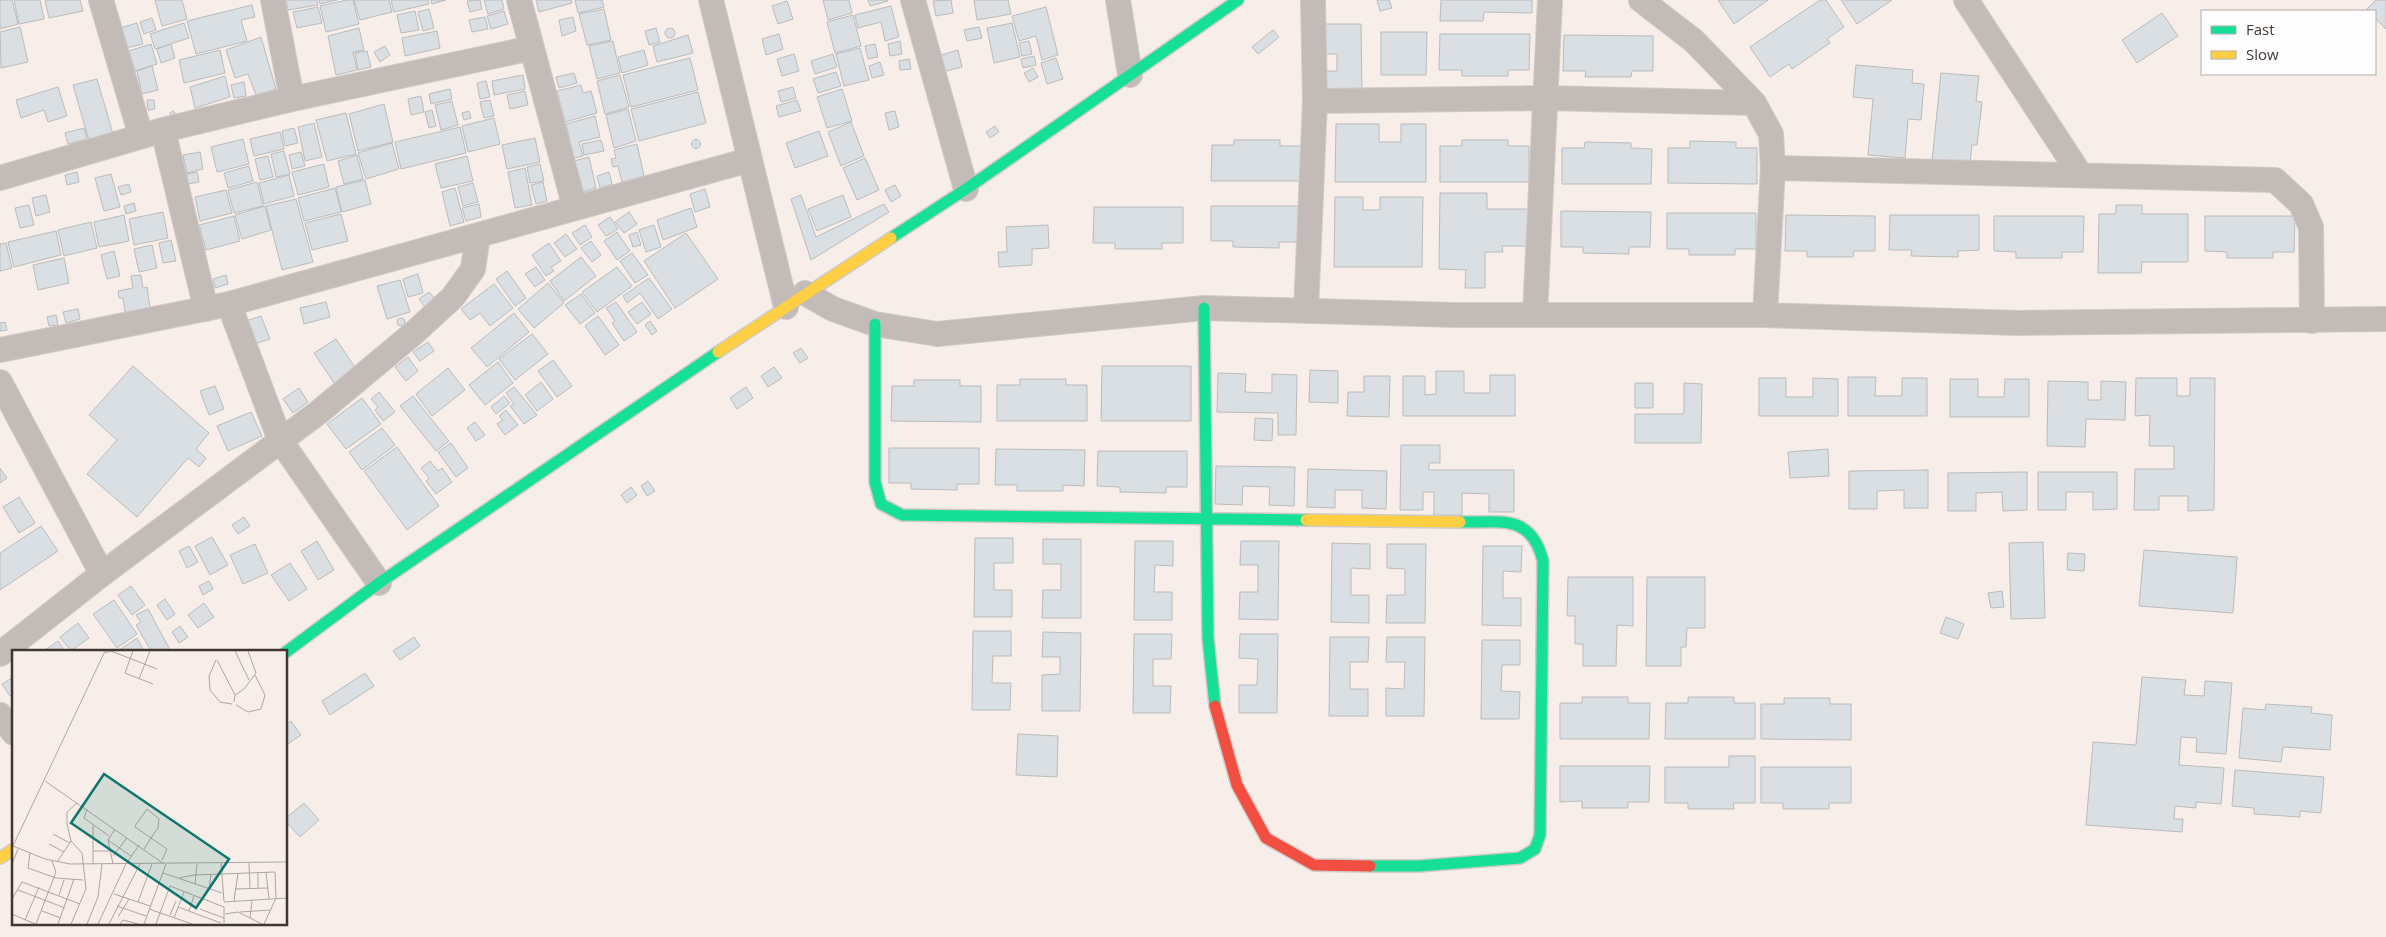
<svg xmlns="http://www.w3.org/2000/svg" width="2386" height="937" font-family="'Open Sans',sans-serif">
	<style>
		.building { fill: #dadfe3; stroke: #babbbc }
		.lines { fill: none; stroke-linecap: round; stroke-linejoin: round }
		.street-casing { stroke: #d2cac6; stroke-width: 26 }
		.fast-casing { stroke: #d2cac6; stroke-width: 14 }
		.slow-casing { stroke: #d2cac6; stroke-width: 14 }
		.jam-casing { stroke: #d2cac6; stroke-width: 14 }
		.street { stroke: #c2bbb7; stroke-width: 24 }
		.fast { stroke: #16e098; stroke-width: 11 }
		.slow { stroke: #ffcf43; stroke-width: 11 }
		.jam { stroke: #f24e42; stroke-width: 11 }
		.inset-road { fill: none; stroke: #aea5a0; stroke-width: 1 }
		.view { fill: #0f766e; fill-opacity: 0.15; stroke: #0f766e; stroke-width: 2.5 }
		.inset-edge { fill: none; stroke: #413732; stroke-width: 2.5 }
	</style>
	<rect width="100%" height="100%" fill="#f7eeea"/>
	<!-- building -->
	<path class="building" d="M0 0H12L18 24 0 29Z
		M14 0H40L44 19 19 24Z
		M45 0H80L83 11 49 18Z
		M155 0H182L187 19 162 26Z
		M286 0H317L318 5 288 10Z
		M319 0H337L320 4Z
		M347 0H353L359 24 326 32 320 6Z
		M354 0H389L392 12 360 20Z
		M391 0H428L429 4 394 12Z
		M431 0H446L432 4Z
		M480 0 482 9 470 12 467 1Z
		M484 0H502L504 9 488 14Z
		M536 0H571L572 3 539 12Z
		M575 0H602L604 7 578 13Z
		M823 0H849L852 13 828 20Z
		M868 0H887L888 1 870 6Z
		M951 0 953 13 936 16 933 1Z
		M974 0H1008L1011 14 977 20Z
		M1377 0H1389L1392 8 1380 11Z
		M1441 0H1532V13L1484 12 1483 21H1440Z
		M1718 0H1768L1734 24Z
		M1820 0H1826L1844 27 1827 39 1830 43 1792 69 1789 64 1770 77 1750 47Z
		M1841 0H1892L1857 24Z
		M2376 0H2386V29L2375 18V11L2366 10Z
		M787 1 793 19 778 24 772 6Z
		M252 5 255 17 241 20 247 41 196 54 187 21Z
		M891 6 899 37 885 41 881 22 858 28 855 15Z
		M318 7 322 23 297 28 293 12Z
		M1046 7 1058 55 1042 60 1036 36 1019 41 1012 16Z
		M429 9 434 28 423 31 418 12Z
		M604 9 611 40 587 45 579 14Z
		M415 11 419 30 401 33 397 15Z
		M504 11 508 24 491 29 487 16Z
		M2162 13 2178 36 2137 63 2122 40Z
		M853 15 861 46 835 53 827 22Z
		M485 17 488 29 472 32 469 20Z
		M573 17 576 31 562 36 559 20Z
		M152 18 156 30 144 34 140 22Z
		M137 23 143 44 126 48 120 28Z
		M184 23 189 38 155 49 150 34Z
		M1012 23 1020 57 994 63 987 28Z
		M1318 24H1361L1362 98H1318V71H1337V54H1318Z
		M20 27 28 62 1 68 0 32Z
		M979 27 982 38 967 41 964 30Z
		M665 33a5 5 0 1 1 10 0a5 5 0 1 1-10 0Z
		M359 28 364 50 353 52 357 70 336 75 328 36Z
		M656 28 660 42 649 45 645 31Z
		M1273 30 1279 37 1258 54 1252 47Z
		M437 31 440 48 405 56 402 38Z
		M1381 32H1427L1426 75H1381Z
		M779 34 783 49 766 55 762 39Z
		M1440 34H1530L1529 70H1508V76H1462V70H1439Z
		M688 35 693 53 657 62 653 46Z
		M1564 35 1653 36V71H1632L1631 77H1585L1586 71H1563Z
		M261 37 276 89 256 95 248 74 235 78 226 50Z
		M613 41 620 73 597 79 589 46Z
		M900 41 902 54 890 56 888 44Z
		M1029 41 1032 54 1022 56 1019 43Z
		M151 44 157 64 135 71 129 51Z
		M171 44 175 58 161 63 157 49Z
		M875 44 878 57 868 59 865 46Z
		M385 46 390 55 380 62 374 52Z
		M860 48 869 80 844 86 836 54Z
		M220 50 225 73 184 83 179 60Z
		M644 50 648 65 622 73 618 57Z
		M958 50 962 67 942 72 938 56Z
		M367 51 371 67 358 70 355 53Z
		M794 54 799 71 782 76 777 59Z
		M833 54 837 67 815 74 811 61Z
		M1034 56 1036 65 1023 68 1021 59Z
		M690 58 698 90 631 107 623 75Z
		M1056 58 1063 79 1047 84 1041 63Z
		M909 59 911 69 900 70 899 61Z
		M880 62 884 75 872 78 869 66Z
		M1856 65 1913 70 1912 83 1924 84 1921 120 1908 119 1905 158 1868 155 1873 99 1853 97Z
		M152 66 158 90 142 94 137 71Z
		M1033 68 1038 77 1029 82 1024 73Z
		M836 72 841 86 818 93 813 79Z
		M574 73 577 83 559 88 556 77Z
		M1941 73 1979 76 1976 101 1982 102 1977 145H1972L1970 164 1932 161Z
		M523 75 525 89 494 95 492 81Z
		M620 75 629 107 605 114 597 81Z
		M225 76 230 97 195 108 190 87Z
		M97 79 113 134 89 141 73 85Z
		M486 81 490 97 480 99 477 83Z
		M244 82 246 96 234 98 231 85Z
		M581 85 583 93 591 91 597 113 565 122 557 91Z
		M58 87 67 116 48 122 44 110 21 118 16 100Z
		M793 87 796 98 781 102 778 91Z
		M450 89 452 99 431 104 429 94Z
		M842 89 852 121 827 128 817 97Z
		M525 91 528 105 510 109 507 95Z
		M698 92 706 123 639 141 631 109Z
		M421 96 424 112 411 115 408 99Z
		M147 100H154L155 109 148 110Z
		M490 100 494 116 484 118 480 102Z
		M797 100 801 111 779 117 776 106Z
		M452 101 458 125 441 130 435 105Z
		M384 104 393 142 358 151 349 114Z
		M628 109 636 141 614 148 606 115Z
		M432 110 436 126 429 128 425 112Z
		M173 111 177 115 172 117 170 113Z
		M469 111 471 118 464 120 462 113Z
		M895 111 899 127 889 130 885 113Z
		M346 113 356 154 327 161 316 120Z
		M595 116 600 137 579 142 583 156 574 158 566 124Z
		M494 118 500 144 468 152 462 126Z
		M851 122 864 156 841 166 828 132Z
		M314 123 322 157 305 161 298 127Z
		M1336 124H1379V142H1401V124H1426V182H1335Z
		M995 126 999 132 990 138 986 132Z
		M460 127 466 153 401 169 395 142Z
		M84 128 87 139 68 144 65 133Z
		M294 128 298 143 285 146 282 131Z
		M819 131 828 156 795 168 786 143Z
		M280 132 284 149 254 156 250 139Z
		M535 138 540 162 507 169 502 145Z
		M243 139 249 164 217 172 211 147Z
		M691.5 144a4.5 4.5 0 1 1 9 0a4.5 4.5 0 1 1-9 0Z
		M601 140 604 151 584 155 582 144Z
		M1234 140H1280V146H1301V181H1211L1212 145H1234Z
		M1462 140H1508V146H1529V182H1440V146H1462Z
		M1690 141 1736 142V148H1757V184L1668 183V148H1690Z
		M1585 142 1631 143V148L1652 149 1651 184H1562V148H1584Z
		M392 143 399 169 366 179 358 153Z
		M637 144 644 176 622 182 618 166 613 167 611 159 616 158 614 150Z
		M284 151 290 174 276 177 271 154Z
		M200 152 203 169 187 173 183 155Z
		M301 152 305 166 292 169 289 155Z
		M357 155 363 179 344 184 338 161Z
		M268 156 273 177 260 180 255 159Z
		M467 156 473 181 441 188 435 164Z
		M589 157 596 188 582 192 574 161Z
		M865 158 879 190 857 200 843 168Z
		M324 164 329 187 298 195 292 172Z
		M540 164 544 181 530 183 527 167Z
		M249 166 253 181 228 188 224 173Z
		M525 168 532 205 515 208 508 172Z
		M77 172 79 182 67 185 65 175Z
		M197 172 199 182 188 184 187 174Z
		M609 172 612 184 600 188 597 176Z
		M111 174 120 207 104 211 95 178Z
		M289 175 294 196 264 204 259 183Z
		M365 180 371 204 342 212 336 187Z
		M257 182 263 206 234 213 228 190Z
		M543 182 547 201 536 204 531 185Z
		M473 183 478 202 463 206 458 187Z
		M129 184 131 192 121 195 118 187Z
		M895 185 901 196 891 202 885 190Z
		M335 188 341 212 304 221 298 198Z
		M455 188 464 222 450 226 442 192Z
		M705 189 710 207 695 212 690 194Z
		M226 190 232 213 200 221 195 197Z
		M1440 193H1487V209H1528V246H1502L1503 252H1485V288H1465L1466 270 1439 269Z
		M46 195 50 212 36 216 32 198Z
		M801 195 816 237 884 204 889 212 811 260 791 199Z
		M843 195 851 217 817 231 808 209Z
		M1335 197H1363V210H1380V197H1423L1422 267H1334Z
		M296 199 313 262 282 270 266 206Z
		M134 203 136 211 126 214 124 206Z
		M479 204 481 217 466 221 462 208Z
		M29 205 34 225 20 228 15 208Z
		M2116 205H2142V214H2188V262H2142L2141 273H2098L2099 214H2116Z
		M265 206 271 230 242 239 235 215Z
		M1211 206H1301V242H1279V248L1233 247V241H1211Z
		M1094 207H1183V243H1162V249H1115V243H1093Z
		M691 208 697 227 663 240 657 220Z
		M1561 211 1651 212 1650 247H1629V254L1583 253V247H1561Z
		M163 212 168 238 134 245 129 219Z
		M629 212 637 224 624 233 615 222Z
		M1667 213H1756V249H1735V255H1689V249H1667Z
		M341 214 348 241 312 250 305 223Z
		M124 215 129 241 99 247 94 222Z
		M1786 215 1875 216V251H1854L1853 257H1807V251H1785Z
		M1890 215H1979V250L1958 251V257L1911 256 1912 250H1889Z
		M234 216 240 241 206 250 199 225Z
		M1994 216H2084L2083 252H2062V258H2016V252L1994 251Z
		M2205 216H2295L2294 252H2273V258H2227V252L2205 251Z
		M610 217 618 229 606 236 598 225Z
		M91 222 97 248 64 256 58 230Z
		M585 225 592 237 580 245 572 233Z
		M654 225 661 247 646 252 639 230Z
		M1048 225 1049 248 1032 249V265L999 267 998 252H1007L1006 227Z
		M56 231 61 255 14 267 8 242Z
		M617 232 630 251 617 260 604 241Z
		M637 232 641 245 633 247 629 235Z
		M686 233 718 279 675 308 644 261Z
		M566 234 577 249 565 257 554 243Z
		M171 240 176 261 163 263 159 243Z
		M591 241 601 255 592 262 581 248Z
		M6 243 12 268 0 271V244Z
		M549 243 561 261 551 267 554 271 546 276 532 255Z
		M152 245 157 268 139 272 134 249Z
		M114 251 120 276 107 279 101 255Z
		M632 253 648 275 635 283 620 261Z
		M581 257 596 276 564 301 550 281Z
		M64 258 69 283 38 290 33 265Z
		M536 267 545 280 535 287 525 274Z
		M617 267 632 286 597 312 582 292Z
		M507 271 526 298 515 306 496 279Z
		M418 274 423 293 408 297 403 279Z
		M141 275 143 288 147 287 150 308 125 312 123 298H119L118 291 133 288 131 276Z
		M226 275 228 284 215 288 213 279Z
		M649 278 672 309 658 319 640 293 627 303 623 296Z
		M400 280 410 312 387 319 377 286Z
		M548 283 564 303 534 328 518 309Z
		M494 284 513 308 490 326 480 313 470 320 461 309Z
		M429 292 439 304 428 311 419 299Z
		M581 294 595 313 580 324 565 305Z
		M326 302 330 317 304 324 300 308Z
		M616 302 637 332 624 341 612 323 615 321 606 308Z
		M642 302 651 314 637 324 628 312Z
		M78 309 80 319 66 323 63 312Z
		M514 313 529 332 487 367 471 348Z
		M56 315 58 325 49 326 47 317Z
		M261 316 270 339 254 344 246 321Z
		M598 316 619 345 605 355 585 326Z
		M397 322a4 4 0 1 1 8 0a4 4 0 1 1-8 0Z
		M650 321 657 331 652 335 645 325Z
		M5 322 7 330 0 331V323Z
		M532 334 548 354 515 380 499 359Z
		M336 339 358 372 336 386 314 353Z
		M428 342 434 351 420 361 413 352Z
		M801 348 808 358 800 363 793 353Z
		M408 357 418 371 406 381 395 367Z
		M553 360 572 386 557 397 538 371Z
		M498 362 513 383 485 405 469 385Z
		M133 366 209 433 196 449 206 458 199 467 188 458 137 517 87 474 117 440 89 415Z
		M1102 366H1191V421H1101Z
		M774 367 782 378 768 387 761 376Z
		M448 368 465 390 432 416 416 394Z
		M1310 370 1338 371V403L1309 402Z
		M1436 371H1464V393H1490V375H1515V416H1403V376H1425V395L1436 394Z
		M1218 373 1246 374 1245 392 1272 393V374L1297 375 1296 435H1278V413L1217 412Z
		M1364 376H1390L1389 417 1347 416 1348 392H1364Z
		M1848 377H1876L1875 396H1902V378H1927V416H1848Z
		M1759 378H1786V397H1813V378L1838 379V416H1759Z
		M2136 378H2177V396H2190V378H2215L2214 510 2188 511V496H2159V510H2134L2135 469H2174V446H2149L2150 415 2135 416Z
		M1020 379H1066V385H1087V421H997V385H1020Z
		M1950 379H1978V397H2004L2005 379H2029V417H1950Z
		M914 380H960V386H981V422L891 421 892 386H914Z
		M2048 381 2088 382V400H2101V381L2126 382 2125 420 2086 419 2085 447 2047 446Z
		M541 382 553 399 537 411 525 395Z
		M1635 383H1653V408H1635Z
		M1684 383 1702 384 1701 443H1635V414H1684Z
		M215 386 224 409 209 415 200 391Z
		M514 387 537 415 524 424 510 406 514 404 506 393Z
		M746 387 753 398 737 409 730 398Z
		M299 388 308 402 293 413 283 399Z
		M379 392 395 412 383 421 375 410 378 407 371 399Z
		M413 396 449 441 436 451 400 406Z
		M504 396 510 403 496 414 491 407Z
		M362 398 381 424 346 449 327 424Z
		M506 410 518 425 505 435 497 424 503 420 499 416Z
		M251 412 262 436 228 451 217 426Z
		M1255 418 1273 419 1272 441 1254 440Z
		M475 422 485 435 476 441 467 428Z
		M382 428 395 445 362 470 349 452Z
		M451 443 468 468 456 477 438 452Z
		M1401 445H1440V463H1429V470H1514V512H1489V494L1462 493V515H1434V492H1423V510H1400Z
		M397 447 439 506 407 530 364 471Z
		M889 448H979V484H957V490L911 489V483H889Z
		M996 449 1085 450 1084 486 1063 485V491H1017V485H995Z
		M1828 449 1829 476 1790 478 1788 452Z
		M1098 451H1187V487H1166V493L1120 492V487L1097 486Z
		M430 461 438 471 442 468 452 482 436 494 426 481 429 478 421 468Z
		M1216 466 1295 467 1294 506 1269 505 1270 487 1243 486 1242 505 1215 504Z
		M0 468 7 478 0 483Z
		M1308 469 1387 471 1386 509 1362 508V490H1335V508L1307 507Z
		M1928 470V508H1904V490L1877 491V509H1849V471Z
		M2027 472V510L2003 511 2002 492 1976 493V511H1948V473Z
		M2038 472H2117V509L2093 510V492H2066V510H2038Z
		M648 481 655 491 647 496 641 486Z
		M631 487 637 495 627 503 621 495Z
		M19 497 35 523 19 533 3 507Z
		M244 517 250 526 238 534 232 525Z
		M41 526 58 551 0 590V553Z
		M212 537 228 565 210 575 195 546Z
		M975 538H1013V563H994V590H1012V617H974Z
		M1043 539H1081V618H1042L1043 590H1061V564H1043Z
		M317 541 334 570 318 580 301 551Z
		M1135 541H1173V566L1155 565 1154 592H1172V620H1134Z
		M1241 541H1279L1278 620 1239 619 1240 592H1258V565H1240Z
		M2043 542 2045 618 2011 619 2009 543Z
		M1332 543 1370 544V569L1351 568V595H1369V623L1331 622Z
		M255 544 268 573 243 584 230 555Z
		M1387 544H1426L1425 623H1386L1387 595H1405V569L1387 568Z
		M189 546 198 562 187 568 179 551Z
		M1483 546H1522L1521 572 1503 571V598H1521V626L1482 625Z
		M2144 550 2237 557 2233 613 2139 606Z
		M2068 553 2085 554 2084 571 2067 570Z
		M290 563 307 589 289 601 271 575Z
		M1568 577H1633V626L1617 625 1616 666H1583V644H1575V616H1567Z
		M1647 577H1705V628H1687L1686 647H1681V666H1646Z
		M209 581 213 589 203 595 199 586Z
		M131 586 145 605 132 615 118 595Z
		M2002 591 2004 607 1991 608 1988 593Z
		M165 599 175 614 167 620 157 605Z
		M114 600 137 634 117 648 93 614Z
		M204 603 214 617 198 628 188 615Z
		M148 609 169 648 164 651H151L136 625 141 622 136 615Z
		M1946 617 1964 624 1958 639 1940 633Z
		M78 623 89 638 71 651 60 637Z
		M180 626 188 637 179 643 172 632Z
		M973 631H1011V656H993L992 683H1011L1010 710H972Z
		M1043 632 1081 633 1080 711H1042V675L1060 674V657H1042Z
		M1134 634H1172L1171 659H1153V686H1171L1170 713H1133Z
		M1240 634H1278L1277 713H1239V685H1257L1258 659 1239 658Z
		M414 637 420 646 400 660 393 651Z
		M1330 637H1369L1368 662H1350V689H1368V716H1329Z
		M1387 637H1425L1424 716H1386V688L1404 689 1405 662H1386Z
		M137 638 144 651H118Z
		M1482 640H1520V665H1502L1501 691 1520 692 1519 719H1481Z
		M58 641 65 651H44Z
		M365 673 374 686 330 715 322 701Z
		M2142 677 2186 680 2184 695 2204 696 2205 681 2232 683 2226 754 2196 752 2197 738 2181 737 2179 765 2224 768 2221 804 2196 802V808L2175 806 2174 819H2183L2182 832 2086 825 2093 742 2136 745Z
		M12 678 14 694 10 696 2 684Z
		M1582 697H1628V703H1650L1649 739H1560V703H1582Z
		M1688 697H1734V703H1755V739H1665L1666 703H1688Z
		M1784 698H1830V704H1851V740L1761 739V704H1784Z
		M2266 704 2312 707 2311 713 2332 715 2330 750 2283 747 2281 762 2239 758 2243 708 2265 710Z
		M291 721 301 735 286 745V725Z
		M1018 734 1058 736 1057 777 1016 775Z
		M1729 756H1755V803H1733L1734 809H1688V803H1665V767H1729Z
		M1560 766H1650L1649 802H1628V808H1582V801L1560 802Z
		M1761 767H1851V803H1829V809H1783V803H1761Z
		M2235 770 2324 777 2321 813 2300 811V817L2254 814V808L2232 806Z
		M304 803 319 820 300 837 286 822V818Z"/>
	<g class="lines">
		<!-- street casing -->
		<g class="street-casing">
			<path id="street" d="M101 0 141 136
				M273 0 292 99
				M711 0 786 307
				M913 0 966 189
				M1118 0 1130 75
				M1641 0 1694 41 1754 103 1771 134 1773 168 1765 315
				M1966 0 2080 174
				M532 48 575 208
				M1315 101 1545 98 1754 103
				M163 130 206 309
				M1773 168 2275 180 2301 204 2311 227 2312 321
				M0 178 163 130 292 99 532 48 519 0
				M805 293 833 309 875 324 937 334 1204 308 1454 315H1765L2019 323 2386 319
				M229 304 280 440 379 583
				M1306 311 1315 101 1313 0
				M1535 315 1550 0
				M0 350 229 304 749 160
				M0 382 102 574
				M0 654 102 574 319 412 415 332 453 297 473 269 478 235
				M0 715 14 733"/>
		</g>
		<!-- fast casing -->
		<g class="fast-casing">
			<path id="fast" d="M891 238 966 189 1238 0
				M1204 308 1208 638 1215 706
				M875 324V482L881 504 902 515 1306 520
				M286 652 379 583 718 352
				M1370 866H1419L1520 858 1535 849 1540 835 1543 561C1531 513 1500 523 1460 522"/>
		</g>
		<!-- slow casing -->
		<g class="slow-casing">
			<path id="slow" d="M718 352 891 238
				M1306 520 1460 522
				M0 858 14 849"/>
		</g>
		<!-- jam casing -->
		<g class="jam-casing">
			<path id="jam" d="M1215 706 1237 785 1266 838 1314 865 1370 866"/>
		</g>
		<!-- street -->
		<use href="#street" class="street"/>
		<!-- fast -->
		<use href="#fast" class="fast"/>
		<!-- slow -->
		<use href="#slow" class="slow"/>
		<!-- jam -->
		<use href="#jam" class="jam"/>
	</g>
	<!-- overview -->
	<g transform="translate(12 650)">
		<rect width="275" height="275" fill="#f7eeea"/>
		<path class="inset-road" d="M121 1 113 23 141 34M223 1 237 30M93 3 99 1 145 19M204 10 197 26 198 40 208 52 220 54M205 10 223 45M127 29 138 1M222 52 223 45 232 39 244 23 236 1M224 55 236 62 249 59 253 45 243 25M33 131 152 214M75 159 72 168 97 186M41 184 58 193M96 190 119 206M37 194 52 202M1 196 33 209 58 214 275 212M0 198 93 1M132 199 139 188 143 182 146 178 147 169 135 159 123 176V177L155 199 150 210M81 201H99M18 203 16 218 44 228 71 230M101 206 115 188M45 212 59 191M209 213 212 251M237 213 238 238M0 214 6 199M81 214V176M101 214 96 190 103 179M246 222V238M254 222 257 249M151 223 210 243M167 228 182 225 263 222 264 248 252 274M183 234 185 214M223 239 256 238M6 240 53 258M197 240 199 224M102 244 138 256M47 245 52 230M0 249 10 232 68 254M222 251 226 223M126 252 140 214M212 252 275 248M105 256 134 266M166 257 209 273M212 257V273M137 259 180 274M188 259 212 268M30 261 49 268M177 261 182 246M228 262 259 260M0 264 23 274M213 264 226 262 250 274M158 265 164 251M106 267 117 249M162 268 172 242M238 268 240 250M13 270 27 237M24 274 44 222 40 211M46 274 62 229M59 274 74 239 70 203 59 191 55 174V162L65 153M75 274 86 247 90 214M86 274 114 214 127 195M97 274 128 214M108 274 111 270 126 274M132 274 154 214M144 274 158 236 212 257"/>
		<path class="view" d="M92 124 217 209 184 258 59 173Z"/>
		<rect width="275" height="275" class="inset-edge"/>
	</g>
	<!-- legend -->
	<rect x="2201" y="10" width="175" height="65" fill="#fdfdfd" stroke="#b2aeac"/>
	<rect x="2211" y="26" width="25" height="8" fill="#16e098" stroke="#b2aeac"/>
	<text x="2246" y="35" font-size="15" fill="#413732">Fast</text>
	<rect x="2211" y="51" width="25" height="8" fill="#ffcf43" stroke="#b2aeac"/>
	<text x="2246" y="60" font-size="15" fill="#413732">Slow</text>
</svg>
